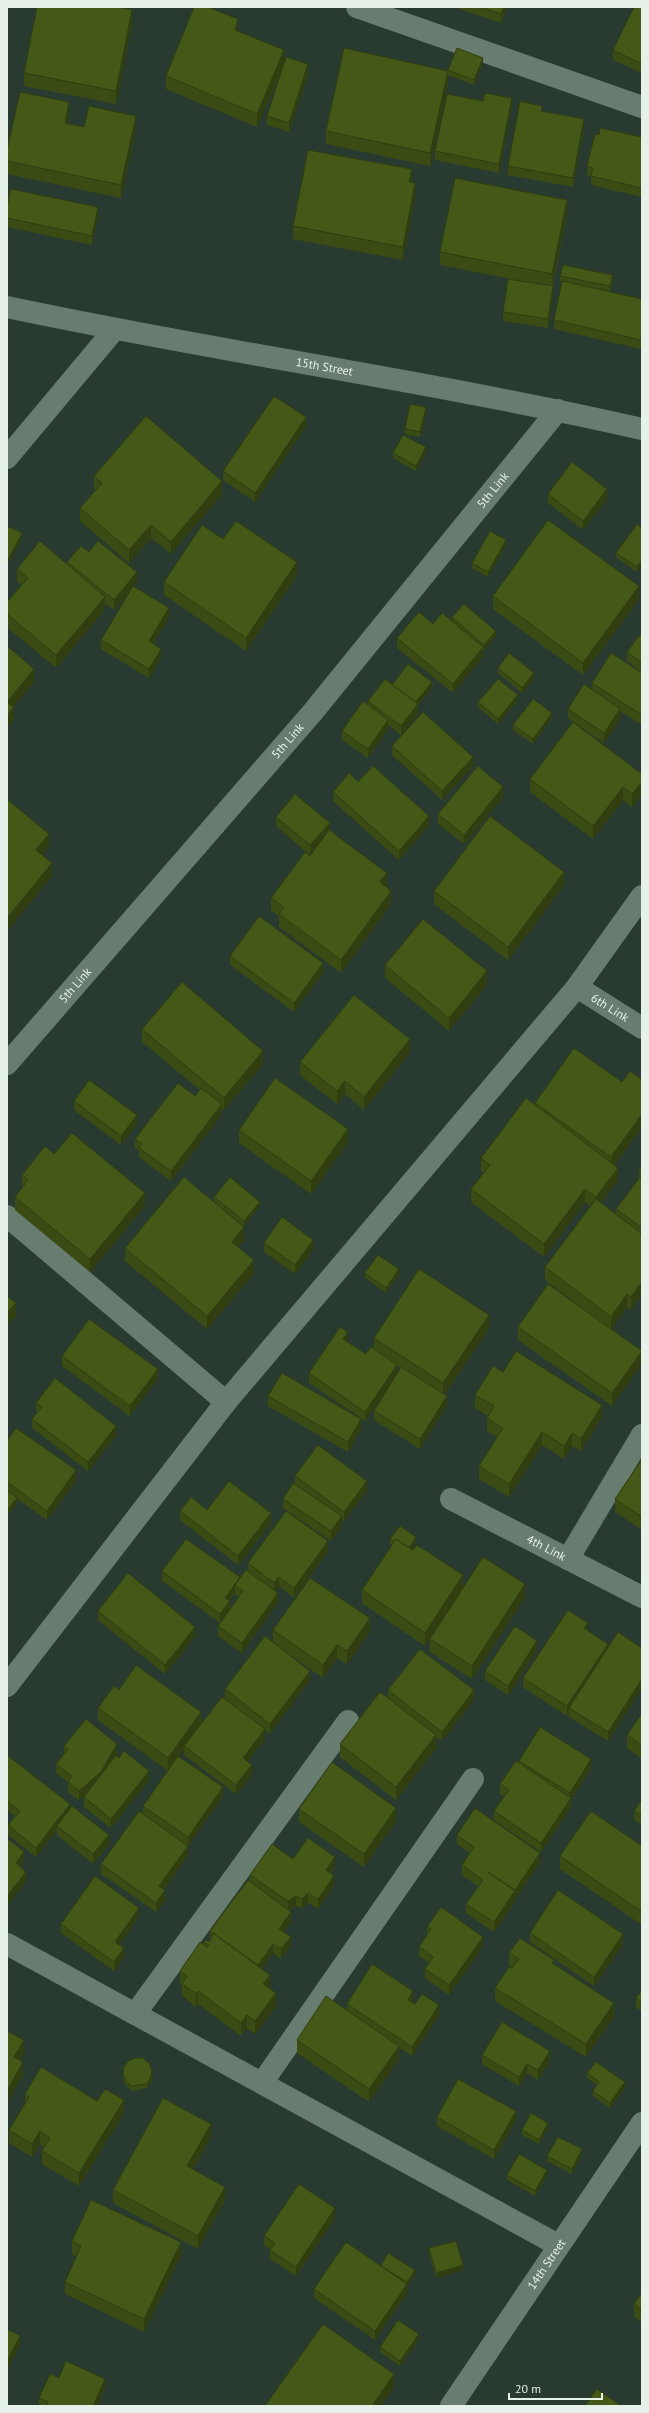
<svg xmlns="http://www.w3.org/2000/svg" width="649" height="2413" font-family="'PT Sans',sans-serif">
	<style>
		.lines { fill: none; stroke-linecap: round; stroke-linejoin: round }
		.minor { stroke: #687c70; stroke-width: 22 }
		.wall { fill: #3a4c14; fill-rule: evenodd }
		.shaded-wall { fill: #303e10 }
		.building { fill: #445817; stroke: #303e10 }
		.labels { text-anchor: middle; stroke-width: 4; stroke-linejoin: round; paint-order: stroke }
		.street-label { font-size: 12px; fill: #e6f1ea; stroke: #293b30 }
	</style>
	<rect width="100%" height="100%" fill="#293b30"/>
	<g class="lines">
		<!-- minor -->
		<g class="minor">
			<path d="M357 7 642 107"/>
			<path id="s1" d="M7 307C218 352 432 381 642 429"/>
			<path d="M7 458 114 330"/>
			<path id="s2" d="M577 987 642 1028"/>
			<path id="s3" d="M7 1064 312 713 558 410"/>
			<path d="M7 1216 226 1402"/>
			<path id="s4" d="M451 1499 642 1597"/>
			<path d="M568 1559 642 1435"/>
			<path d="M7 1686 226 1402 577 987 642 896"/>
			<path d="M7 1944 558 2245"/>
			<path d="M135 2014 348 1721"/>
			<path d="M262 2083 473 1779"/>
			<path id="s5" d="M451 2406 642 2123"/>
		</g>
	</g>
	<!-- wall -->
	<path class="wall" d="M454 7H507L501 23Z
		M642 7V73L613 60V50Z
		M132 23 116 104 24 86V73Z
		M238 31 284 63 308 74 289 132 267 125V116L284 64 257 127 166 89V76Z
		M483 62 474 85 448 75V84L430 166 326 144V131L448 71V70Z
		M512 107 499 173 435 160V151Z
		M542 111 584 128 573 187 508 175V166Z
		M69 115 68 123 84 127 136 129 121 198 7 174V150Z
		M599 135 642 137V197L591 185V176H587V166Z
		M412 183 415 196 403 260 293 239V226Z
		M7 206 98 216 92 245 7 227Z
		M567 213 553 286V296L548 328 503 321V312L521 281 440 265V252Z
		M560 276 613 279 610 291 584 286 642 299 641 349 554 329V320L562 282 560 281Z
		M426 412 420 437 405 434V429Z
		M306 426 255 502 223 480V471Z
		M426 452 416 471 393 458V453Z
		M94 476 222 494 171 554 151 538 129 563 80 521V508L96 490 94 489Z
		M548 494 607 499 583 530 548 503Z
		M637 524V572L616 557V553Z
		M223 539 297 575 246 651 164 595V582Z
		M506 545 488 577 472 568V563Z
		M89 552 137 581 114 610 105 603V609L56 668 7 627V602L21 585 17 581V569L67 564V562Z
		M493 596 639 599 583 675 493 609Z
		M169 617 153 644 161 658 149 678 101 649V640Z
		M452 617 496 636 484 650 483 649V656L453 693 397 648V638L433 624 452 621Z
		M642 632V672L627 661V652Z
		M498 668 534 678 522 693 498 673Z
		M642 673V725L620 711V719L604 743 568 718V709L592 690V683Z
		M392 685 432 687 418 705V713L401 735 388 725V729L368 758 342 740V731L368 706V701Z
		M518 700 498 724 478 707V702Z
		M552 718 533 744 513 730V725Z
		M392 746 473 766 442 800 392 755Z
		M642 774V795L632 807 623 800 593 839 530 792V779Z
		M358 782 429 825 399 860 333 801V792Z
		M503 797 464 844 438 824V814Z
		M276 817 330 831 387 886 386 887 391 904 341 973 279 927V916L271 911V898L310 856 314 850 310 855 276 826Z
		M564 885 508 960 434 904V891Z
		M230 956 323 972 294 1012 230 965Z
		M385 965 487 984 449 1031 385 978Z
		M142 1029 263 1064 224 1110 222 1109V1114L171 1181 139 1157V1151L135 1148V1139L195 1096 200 1090 142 1042Z
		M410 1052 364 1110 345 1094 337 1104 300 1075V1062Z
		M642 1080V1127L615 1165 618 1180 601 1203 616 1215V1209L639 1178V1169L642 1164V1295L631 1310 627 1307 611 1329 642 1351 612 1406 518 1340V1327L589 1313 545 1280V1267L590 1206 585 1202 544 1257 471 1202V1189L484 1173 481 1171V1158L535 1105V1103L622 1082Z
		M74 1101 137 1124 121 1145 74 1110Z
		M239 1130 348 1142 311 1194 239 1143Z
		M54 1154 145 1206 90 1272 15 1210V1197L22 1188V1175Z
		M214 1197 260 1206 244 1226 224 1210 244 1240 238 1247 254 1273 207 1329 125 1261V1248L214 1202Z
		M264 1243 313 1249 295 1274 264 1252Z
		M365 1273 399 1274 386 1293 365 1278Z
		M489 1328 445 1394 447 1405 420 1449 374 1420V1411L395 1378 365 1421 309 1383V1373L348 1341 347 1342 366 1354 374 1349V1338ZM397 1366 401 1368 397 1374Z
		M62 1356 158 1378 130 1416 62 1366Z
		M503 1372 602 1417 581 1451 572 1446 564 1459 542 1445 509 1497 479 1479V1466L497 1437 487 1431V1418L488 1416 475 1408V1395Z
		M268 1396 361 1429 348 1452 268 1406Z
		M36 1403 116 1435 88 1471 32 1428V1419L37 1413 36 1412Z
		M7 1441 76 1480 47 1520 17 1499V1503L7 1516Z
		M642 1459V1530L615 1512V1499Z
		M295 1476 367 1490 344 1521 342 1520V1525L331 1541 283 1508V1499L295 1484Z
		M207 1510 271 1523 238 1565 180 1520V1511Z
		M390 1539 416 1542 411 1549 463 1587 525 1597 472 1679 430 1652V1639L425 1646 362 1603V1590L392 1545 390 1544Z
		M328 1551 294 1598 279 1586 275 1591 278 1602 242 1653 218 1636V1626L239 1597 235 1594V1593L229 1601 220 1623 162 1581V1571L240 1579 248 1571V1563Z
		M98 1611 195 1636 165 1674 98 1620Z
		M273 1630 370 1631 347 1664 337 1658 323 1678 283 1650 310 1680 270 1733 265 1730V1738L247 1762 252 1774 236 1794 184 1755V1749L179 1756 223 1796 188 1846V1855L164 1889 165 1900 156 1912 101 1874V1864L143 1814V1806L168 1771 98 1720V1708L119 1690 201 1724 225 1698V1689L273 1642Z
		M588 1631 608 1649 642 1648V1688L608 1741 569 1717V1712L567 1716 523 1687V1678Z
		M537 1650 508 1695 485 1680V1671Z
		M388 1690 474 1699 442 1741 436 1737V1748L396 1800 340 1757V1744L388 1698Z
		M642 1713V1759L627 1748V1735Z
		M64 1746 117 1754 115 1758H119L149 1780 111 1828 84 1807V1797L87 1793 79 1800 68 1792V1782L56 1773V1764L64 1755Z
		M7 1755 109 1844 93 1864 57 1835V1830L36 1857 8 1835V1825L15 1816 7 1810Z
		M519 1761 591 1768 571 1800V1807L541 1852 494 1820V1811L504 1796 500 1794V1784L519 1762Z
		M642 1799V1825L634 1820V1811Z
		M299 1809 396 1821 364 1867 299 1822Z
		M457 1835 540 1862 515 1899V1901L494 1932 466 1913V1904L478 1886 462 1875V1865L470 1853 457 1844Z
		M642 1846V1925L560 1869V1856Z
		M293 1859 335 1866 331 1873 334 1885 318 1909 308 1902 302 1908 296 1906 289 1910 291 1921 284 1932 291 1946 281 1959 273 1953 262 1968 270 1988V1989L276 2006 255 2034 247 2028 241 2036 198 2004 196 2007 182 1996V1985L180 1984V1971L204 1945V1942H210V1931L250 1882V1875Z
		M139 1917 119 1945 124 1957 114 1971 61 1933V1924Z
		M427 1927 483 1946 449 1995 425 1978V1969L429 1963 419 1956V1947L427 1935Z
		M530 1933 623 1944 594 1986 530 1942Z
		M509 1953 554 1964 614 2016 586 2057 495 2001V1988L513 1968 509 1966Z
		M642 1990V2012L636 2007V1998Z
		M413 2001 412 2002 415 2004 439 2015 412 2056 399 2048V2059L369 2102 297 2053V2040L347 2010V2004Z
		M482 2055 550 2061 538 2080 527 2073 519 2086 482 2064Z
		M587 2073 625 2087 610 2108 593 2096V2091L597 2085 587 2078Z
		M123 2074H152L151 2082 147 2088 132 2091 126 2086 123 2079Z
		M25 2094 97 2101 124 2113 79 2186 42 2164V2151L44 2147 40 2144 32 2157 9 2143V2130L25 2104Z
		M437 2117 516 2120 494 2159 437 2126Z
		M548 2128 539 2144 522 2135V2130Z
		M211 2137 193 2169 225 2200 198 2249 113 2203V2190Z
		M582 2154 572 2174 547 2161V2156Z
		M507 2175H547L535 2196 507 2180Z
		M335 2218 296 2276 270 2259V2249L264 2245V2236Z
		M72 2241 181 2255 144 2332 65 2294V2282L77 2257 72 2254Z
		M429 2248 463 2270 436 2278 429 2253Z
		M381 2266 415 2275 407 2286V2293L375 2340 314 2298V2289Z
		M642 2292V2323L634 2317V2304Z
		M642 2338V2353L641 2352V2340Z
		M419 2339 400 2366 380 2352V2347Z
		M59 2378 105 2388 97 2406H39V2398Z"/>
	<!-- shaded-wall -->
	<path class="shaded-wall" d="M504 7H507L501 23V14Z
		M132 10V23L116 104V91Z
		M238 19V32L235 30Z
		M284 50V63L257 127V114Z
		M483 58V62L474 85V80Z
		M308 64V74L289 132V123Z
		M448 71V84L430 166V153Z
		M512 98V107L499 173V164Z
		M69 102V115L65 135V123Z
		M136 116V129L121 198V185Z
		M584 119V128L573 187V178Z
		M412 169V182L409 195V182Z
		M415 183V196L403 260V247Z
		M567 200V213L552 287V274Z
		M98 207V216L92 245V236Z
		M613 275V279L610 291V286Z
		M553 286V296L548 328V319Z
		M642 335V344L641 349V340Z
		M426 407V412L420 437V432Z
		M306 417V426L255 502V493Z
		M426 447V452L416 471V466Z
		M222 481V494L171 554V542Z
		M607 489V499L583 530V521Z
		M151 525V538L129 563V550Z
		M22 533V538L8 565V560Z
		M506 540V545L488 577V572Z
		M642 560V565L637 572V567Z
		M297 562V575L246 651V638Z
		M137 572V581L114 610V600Z
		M639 586V599L583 675V663Z
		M105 597V609L56 668V655Z
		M169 608V617L149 651V641Z
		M496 631V636L484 650V645Z
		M483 647V656L453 693V684Z
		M161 649V658L149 678V669Z
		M34 669V682L7 714V702Z
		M534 673V678L522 693V688Z
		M432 682V687L418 705V713L401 735V726L415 703Z
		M518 695V700L498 724V719Z
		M14 707V720L7 728V716Z
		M620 709V719L604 743V733Z
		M552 713V718L533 744V739Z
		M388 720V729L368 758V749Z
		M473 757V766L442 800V791Z
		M642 782V795L632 807V794Z
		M503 787V797L464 844V835Z
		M623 787V800L593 839V826Z
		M429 816V825L399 860V851Z
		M330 823V832L310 855V845Z
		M49 834V847L36 863V850Z
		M52 863V876L7 931V918Z
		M564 872V885L508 960V947Z
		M387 873V886L380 895V882Z
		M391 891V904L341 973V960Z
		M323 963V972L294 1012V1003Z
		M487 971V984L449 1031V1018Z
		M410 1039V1052L364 1110V1097Z
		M263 1051V1064L224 1110V1098Z
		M345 1081V1094L337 1104V1091Z
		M222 1104V1114L171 1181V1171Z
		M642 1114V1127L611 1170V1157Z
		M137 1115V1124L121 1145V1136Z
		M348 1129V1142L311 1194V1181Z
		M618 1168V1180L596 1210V1197Z
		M585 1189V1202L544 1257V1244Z
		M145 1193V1206L90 1272V1259Z
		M260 1202V1206L244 1226V1221Z
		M244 1227V1240L232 1255V1242Z
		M313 1240V1249L295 1274V1265Z
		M254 1260V1273L207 1329V1316Z
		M399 1269V1274L386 1293V1288Z
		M642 1282V1295L631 1310V1297Z
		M627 1294V1307L611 1330V1317Z
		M16 1303V1316L7 1326V1313Z
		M489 1315V1328L443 1396V1383Z
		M348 1332V1341L343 1348V1339Z
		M642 1351V1364L612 1406V1393Z
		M397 1365V1374L365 1421V1412Z
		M158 1369V1378L130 1416V1406Z
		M447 1396V1405L420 1449V1439Z
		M602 1405V1417L581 1451V1439Z
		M361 1419V1429L348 1452V1442Z
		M116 1426V1435L88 1471V1462Z
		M542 1432V1445L509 1497V1484Z
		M572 1433V1446L564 1459V1446Z
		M76 1470V1480L47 1520V1511Z
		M367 1481V1490L344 1521V1512Z
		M17 1498V1503L7 1516V1511Z
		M271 1513V1523L238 1565V1556Z
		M342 1516V1525L331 1541V1531Z
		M416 1537V1542L407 1556V1551Z
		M328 1541V1551L294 1598V1588Z
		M463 1575V1588L425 1646V1633Z
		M240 1577V1587L235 1585V1593L225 1607V1598Z
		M279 1577V1586L274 1592V1583Z
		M525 1584V1597L472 1679V1666Z
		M278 1593V1602L242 1653V1643Z
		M230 1601V1610L220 1623V1614Z
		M370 1618V1631L347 1664V1651Z
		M588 1623V1632L584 1628Z
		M195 1627V1636L165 1674V1665Z
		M537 1641V1650L508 1695V1686Z
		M608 1644V1653L569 1708V1712L567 1716V1706Z
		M337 1645V1658L323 1678V1665Z
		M310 1671V1680L270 1733V1724Z
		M642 1679V1688L608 1741V1732Z
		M474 1690V1699L442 1741V1732Z
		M201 1712V1725L184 1746V1749L168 1771V1758Z
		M265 1729V1738L243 1767V1758Z
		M436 1735V1748L396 1800V1787Z
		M117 1744V1754L101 1781 79 1800V1791Z
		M591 1759V1768L571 1800V1807L541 1852V1843L570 1800V1793Z
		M252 1765V1774L236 1794V1785Z
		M149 1771V1780L111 1828V1819Z
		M223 1787V1796L188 1846V1837Z
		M70 1804V1814L57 1826V1830L36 1857V1848Z
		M396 1808V1821L364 1867V1854Z
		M109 1835V1844L93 1864V1854Z
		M188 1846V1855L159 1896V1886Z
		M24 1852V1861L16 1873V1863Z
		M540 1853V1862L515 1899V1901L494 1932V1922L515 1892V1890Z
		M335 1857V1866L326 1879V1870Z
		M26 1872V1881L7 1906V1896Z
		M334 1876V1885L318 1909V1899Z
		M165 1890V1900L156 1912V1903Z
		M308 1893V1902L302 1908V1899Z
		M296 1896V1906L288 1910V1901Z
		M139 1908V1917L115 1951V1942Z
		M291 1912V1921L279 1938V1929Z
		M623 1934V1944L594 1986V1977Z
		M291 1937V1946L281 1959V1949Z
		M483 1937V1946L449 1995V1985Z
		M273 1944V1953L258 1974V1965Z
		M124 1948V1957L114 1971V1962Z
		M270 1975V1988L263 1997V1984Z
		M198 1991V2004L196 2007V1994Z
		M413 1991V2001L408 2009V2000Z
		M276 1993V2006L255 2034V2021Z
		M614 2003V2016L586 2057V2044Z
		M439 2005V2015L412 2056V2047Z
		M247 2015V2028L241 2036V2023Z
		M24 2040V2053L14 2070V2057Z
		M399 2046V2059L369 2102V2089Z
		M550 2051V2061L538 2080V2070Z
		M23 2062V2075L7 2104V2091Z
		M527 2064V2073L519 2086V2077Z
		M152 2070 151 2082 147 2088V2084Z
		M625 2082V2087L610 2108V2103Z
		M124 2100V2113L79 2186V2173Z
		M516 2111V2120L494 2159V2150Z
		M548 2123V2128L539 2144V2140Z
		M211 2124V2137L187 2179V2166Z
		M40 2131V2144L32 2157V2144Z
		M582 2149V2154L572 2174V2169Z
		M547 2170V2175L535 2196V2191Z
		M225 2187V2200L198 2249V2236Z
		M335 2208V2218L296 2276V2267Z
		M181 2242V2255L144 2332V2319Z
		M463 2265V2270L436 2278V2273Z
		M415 2270V2275L407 2286V2293L375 2340V2331L407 2285V2282Z
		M419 2334V2339L400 2366V2361Z
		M20 2336V2345L7 2371V2361Z
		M394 2374V2387L381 2406H372Z
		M105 2379V2388L97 2406H93Z"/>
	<!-- building -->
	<path class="building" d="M37 7H117L132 10 116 91 24 73Z
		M194 7H208L238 19 235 30 284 50 257 114 166 76Z
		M481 7H504L501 14Z
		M634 7H642V64L613 50Z
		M344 48 448 71 430 153 326 131Z
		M457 48 483 58 474 80 448 70Z
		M286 57 308 64 289 123 267 116Z
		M20 92 69 102 65 123 84 127 89 106 136 116 121 185 7 161V150Z
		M485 93 512 98 499 164 435 151 447 94 483 101Z
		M520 101 542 106 541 111 584 119 573 178 508 166Z
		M600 128 642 137V188L591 176 593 168 587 166 595 134 599 135Z
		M308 150 412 169 409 182 415 183 403 247 293 226Z
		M455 178 567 200 552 274 440 252Z
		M11 189 98 207 92 236 7 218V206Z
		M563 265 613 275 610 286 560 276Z
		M508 279 553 286 548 319 503 312Z
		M562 281 642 299V335L641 340 554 320Z
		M274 396 306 417 255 493 223 471Z
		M410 404 426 407 420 432 405 429Z
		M146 416 222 481 171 542 151 525 129 550 80 508 102 483 94 476Z
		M403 435 426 447 416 466 393 453Z
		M572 462 607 489 583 521 548 494Z
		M548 520 639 586 583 663 493 596Z
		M236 521 297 562 246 638 164 582 202 525 223 539Z
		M637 524 642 528V560L637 567 616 553Z
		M7 526 22 533 8 560 7 559Z
		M490 531 506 540 488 572 472 563Z
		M40 541 105 597 56 655 7 614V602L28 578 17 569Z
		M98 541 137 572 114 600 67 562 81 546 89 552Z
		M133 586 169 608 149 641 161 649 149 669 101 640Z
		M464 604 496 631 484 645 452 617Z
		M419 612 433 624 442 613 483 647 453 684 397 638Z
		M642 632V663L627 652Z
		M7 646 34 669 7 702 14 707 7 716Z
		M509 653 534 673 522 688 498 668Z
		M611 653 642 673V715L592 683Z
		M408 664 432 682 416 702 392 685Z
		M385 679 418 704 401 726 368 701Z
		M498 679 518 695 498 719 478 702Z
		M584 684 620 709 604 733 568 709Z
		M533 699 552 713 533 739 513 725Z
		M363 701 388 720 368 749 342 731Z
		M423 712 473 757 442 791 392 746Z
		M573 722 642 774V782L632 794 623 787 593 826 530 779Z
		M373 766 429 816 399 851 333 792 349 773 358 782Z
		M478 766 503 787 464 835 438 814Z
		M295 794 330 823 310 845 276 817Z
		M7 799 49 834 36 850 52 863 7 918Z
		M490 816 564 872 508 947 434 891Z
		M329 830 387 873 380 882 391 891 341 960 279 914 284 907 271 898 305 852 310 856Z
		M259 916 323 963 294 1003 230 956Z
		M423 919 487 971 449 1018 385 965Z
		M182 982 263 1051 224 1098 142 1029Z
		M354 995 410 1039 364 1097 345 1081 337 1091 300 1062Z
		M574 1048 622 1082 630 1071 642 1080V1114L611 1157 535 1103Z
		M275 1078 348 1129 311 1181 239 1130Z
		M89 1080 137 1115 121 1136 74 1101Z
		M178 1083 195 1096 201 1088 222 1104 171 1171 139 1148 142 1144 135 1139Z
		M526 1098 618 1168 596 1197 585 1189 544 1244 471 1189 490 1165 481 1158Z
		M72 1133 145 1193 90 1259 15 1197 28 1180 22 1175 45 1146 54 1154Z
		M642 1164V1171L639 1169Z
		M641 1176H642V1228L616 1209Z
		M184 1177 244 1227 232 1242 254 1260 207 1316 125 1248Z
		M230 1177 260 1202 244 1221 214 1197Z
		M596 1199 642 1234V1282L631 1297 627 1294 611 1317 545 1267Z
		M282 1217 313 1240 295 1265 264 1243Z
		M378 1255 399 1269 386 1288 365 1273Z
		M419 1269 489 1315 443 1383 374 1338Z
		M548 1284 642 1351 612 1393 518 1327Z
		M7 1296 16 1303 7 1313Z
		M89 1319 158 1369 130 1406 62 1356Z
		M340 1327 348 1332 343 1339 366 1354 371 1347 397 1365 365 1412 309 1373Z
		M516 1351 602 1405 581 1439 572 1433 564 1446 542 1432 509 1484 479 1466 503 1428 487 1418 494 1406 475 1395 493 1366 503 1372Z
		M401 1367 447 1396 420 1439 374 1411Z
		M282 1373 361 1419 348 1442 268 1396Z
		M55 1378 116 1426 88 1462 32 1419 42 1407 36 1403Z
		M16 1428 76 1470 47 1511 7 1482V1441Z
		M318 1445 367 1481 344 1512 295 1476Z
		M642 1459V1517L615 1499Z
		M229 1481 271 1513 238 1556 180 1511 191 1497 207 1510Z
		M293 1483 342 1516 331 1531 283 1499Z
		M7 1490 17 1498 7 1511Z
		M286 1511 328 1541 294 1588 279 1577 274 1583 248 1563Z
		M400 1526 416 1537 409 1548 396 1539 394 1542 390 1539Z
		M186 1539 240 1577 225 1598 230 1601 220 1614 162 1571Z
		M396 1539 413 1550 417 1545 463 1575 425 1633 362 1590Z
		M483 1557 525 1584 472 1666 430 1639Z
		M246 1570 278 1593 242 1643 218 1626 243 1591 235 1585Z
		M128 1573 195 1627 165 1665 98 1611Z
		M310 1578 370 1618 347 1651 337 1645 323 1665 273 1630Z
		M568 1610 588 1623 584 1628 608 1644 567 1706 523 1678Z
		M515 1626 537 1641 508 1686 485 1671Z
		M618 1632 642 1648V1679L608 1732 569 1708Z
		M265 1636 310 1671 270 1724 225 1689Z
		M420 1649 474 1690 442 1732 388 1690Z
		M136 1665 201 1712 168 1758 98 1708 114 1686 119 1690Z
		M380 1692 436 1735 396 1787 340 1744Z
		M222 1697 265 1729 243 1758 252 1765 236 1785 184 1746Z
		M642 1713V1746L627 1735Z
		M86 1719 117 1744 101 1772 79 1791 68 1782 72 1776 56 1764 68 1749 64 1746Z
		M540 1727 591 1759 570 1793 519 1761Z
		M124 1751 149 1771 111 1819 84 1797 116 1755 119 1758Z
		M7 1755 70 1804 36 1848 8 1825 20 1811 7 1801Z
		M178 1756 223 1787 188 1837 143 1806Z
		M516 1761 571 1798 541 1843 494 1811 509 1790 500 1784Z
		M332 1762 396 1808 364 1854 299 1809Z
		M642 1799V1816L634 1811Z
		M72 1806 109 1835 93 1854 57 1826Z
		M475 1808 540 1853 515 1890 488 1872 515 1891 494 1922 466 1904 483 1880 462 1865 474 1847 457 1835Z
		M139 1811 188 1846 159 1886 165 1890 156 1903 101 1864Z
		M591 1811 642 1846V1912L560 1856Z
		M7 1838 24 1852 16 1863 26 1872 7 1896Z
		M308 1838 335 1857 326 1870 334 1876 318 1899 308 1893 302 1899 296 1896 288 1901 250 1875 272 1844 293 1859Z
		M95 1876 139 1908 115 1942 124 1948 114 1962 61 1924Z
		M248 1880 291 1912 279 1929 291 1937 281 1949 273 1944 258 1965 210 1931Z
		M558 1890 623 1934 594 1977 530 1933Z
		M441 1907 483 1937 449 1985 425 1969 433 1957 419 1947 431 1929 427 1927Z
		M213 1933 270 1975 263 1984 276 1993 255 2021 247 2015 241 2023 198 1991 196 1994 182 1984 187 1976 180 1971 200 1942 207 1947 209 1945 204 1942 206 1940 210 1942Z
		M520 1938 554 1960 552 1963 614 2003 586 2044 495 1988 509 1967 512 1968 519 1959 509 1953Z
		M372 1964 413 1991 408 2000 415 2004 422 1994 439 2005 412 2047 347 2004Z
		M642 1990V2002L636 1998Z
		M326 1996 399 2046 369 2089 297 2040Z
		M502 2022 550 2051 538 2070 527 2064 519 2077 482 2055Z
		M7 2031 24 2040 14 2057 23 2062 7 2091Z
		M135 2058H143L149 2063 152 2070 151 2077 147 2084 132 2086 126 2081 123 2074 124 2067 128 2061Z
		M596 2062 625 2082 610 2103 593 2091 599 2082 587 2073Z
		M41 2067 97 2101 105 2089 124 2100 79 2173 42 2151 50 2138 40 2131 32 2144 9 2130 29 2097 25 2094Z
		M458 2079 516 2111 494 2150 437 2117Z
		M163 2098 211 2124 187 2166 225 2187 198 2236 113 2190Z
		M531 2113 548 2123 539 2140 522 2130Z
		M558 2137 582 2149 572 2169 547 2156Z
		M519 2154 547 2170 535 2191 507 2175Z
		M299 2184 335 2208 296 2267 270 2250 275 2243 264 2236Z
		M91 2200 181 2242 144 2319 65 2282 81 2246 72 2241Z
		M456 2241 463 2265 436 2273 429 2248Z
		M346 2242 407 2284 375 2331 314 2289Z
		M388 2253 415 2270 407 2282 381 2266Z
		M642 2292V2310L634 2304Z
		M398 2320 419 2334 400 2361 380 2347Z
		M323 2324 394 2374 372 2406H265Z
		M7 2329 20 2336 7 2361Z
		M66 2361 105 2379 93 2406H46L48 2402 39 2398 50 2374 59 2378Z
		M597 2389 621 2406H585Z"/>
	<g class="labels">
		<!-- street labels -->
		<g class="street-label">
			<text dy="4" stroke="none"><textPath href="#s1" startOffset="323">15th Street</textPath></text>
			<text dy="4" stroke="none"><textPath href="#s3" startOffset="752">5th Link</textPath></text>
			<text dy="4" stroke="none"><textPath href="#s3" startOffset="428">5th Link</textPath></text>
			<text dy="4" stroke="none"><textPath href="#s3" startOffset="104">5th Link</textPath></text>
			<text dy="4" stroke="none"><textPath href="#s2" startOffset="39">6th Link</textPath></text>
			<text dy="4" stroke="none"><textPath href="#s4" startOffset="107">4th Link</textPath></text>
			<text dy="4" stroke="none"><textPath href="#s5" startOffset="171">14th Street</textPath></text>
		</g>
	</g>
	<!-- border -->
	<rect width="649" height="2413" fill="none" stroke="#e6f1ea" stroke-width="16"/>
	<!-- scale -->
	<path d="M509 2393v6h93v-6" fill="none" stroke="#e6f1ea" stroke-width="2"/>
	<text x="515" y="2393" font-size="12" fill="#e6f1ea" stroke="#293b30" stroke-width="3" paint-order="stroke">20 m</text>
</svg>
